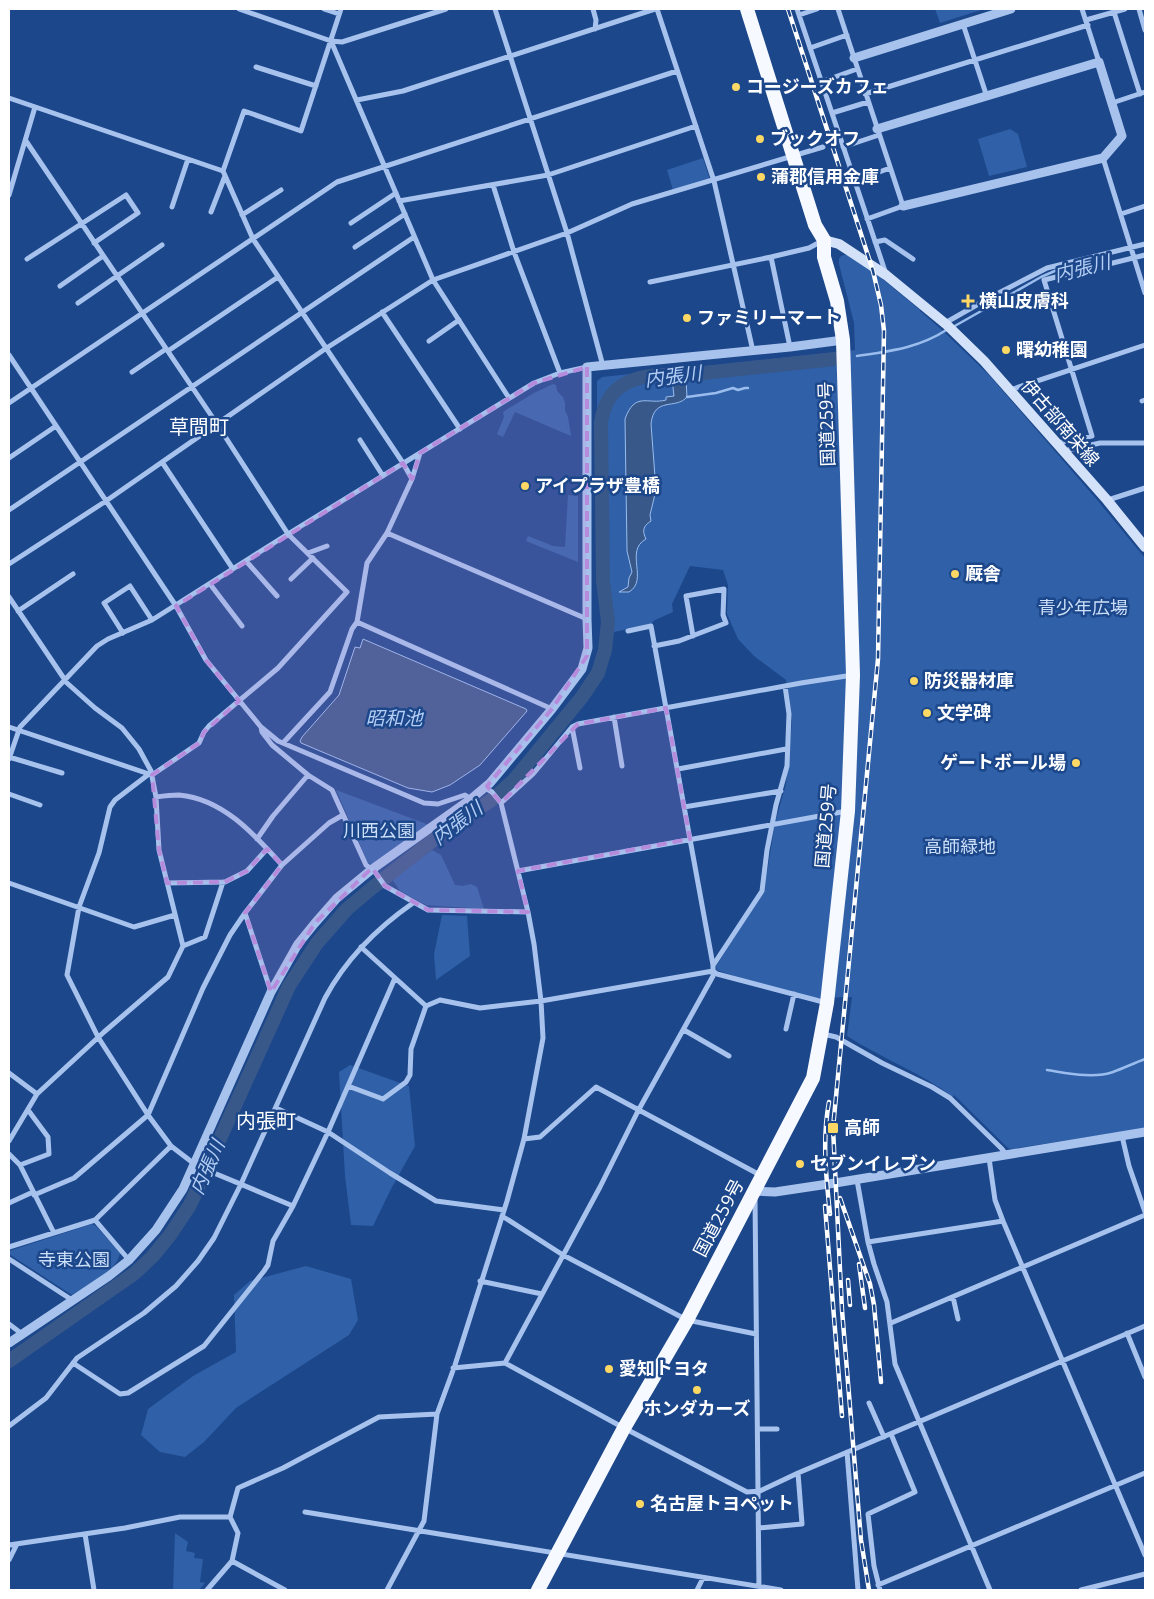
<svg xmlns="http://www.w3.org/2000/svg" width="1154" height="1599" font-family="'Open Sans','Noto Sans JP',sans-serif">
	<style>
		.green { fill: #2f60a8 }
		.water { fill: #39588a; stroke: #9abdee }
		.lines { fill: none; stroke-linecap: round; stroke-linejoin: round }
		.stream { stroke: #9abdee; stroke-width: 2.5 }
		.river { stroke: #39588a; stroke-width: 14 }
		.minor { stroke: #a7c3ed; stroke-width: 5 }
		.tertiary { stroke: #a7c3ed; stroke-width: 9 }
		.secondary { stroke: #d3e2f9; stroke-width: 10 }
		.trunk { stroke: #f6f9ff; stroke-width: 14 }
		.rail-casing { stroke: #fff; stroke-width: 4.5 }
		.rail { stroke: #1c478b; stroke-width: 2.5; stroke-dasharray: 8; stroke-linecap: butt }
		.marked { fill: #b68bdc; fill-opacity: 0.2; stroke: #b68bdc; stroke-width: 4; stroke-dasharray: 10 6; stroke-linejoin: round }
		.poi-dot { fill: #fdd864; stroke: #1c478b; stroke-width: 2 }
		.labels { text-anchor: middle; stroke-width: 5; stroke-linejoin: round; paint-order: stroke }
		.poi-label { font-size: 18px; font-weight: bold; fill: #fff; stroke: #1c478b; text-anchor: start }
		.street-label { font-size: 18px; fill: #fff; stroke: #1c478b }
		.park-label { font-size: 18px; fill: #ccdff9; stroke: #1c478b }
		.water-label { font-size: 19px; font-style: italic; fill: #b3cdf4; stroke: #1c478b }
		.quarter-label { font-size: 20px; fill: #fff; stroke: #1c478b }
	</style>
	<rect width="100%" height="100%" fill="#1c478b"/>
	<!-- green -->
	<path class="green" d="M935 9H984L940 23Z
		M1010 129 1018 134 1027 167 989 176 978 139Z
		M703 158 710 180 673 190 667 170Z
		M844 255H848L875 273 920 310V311L942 330 990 376 1098 501 1145 558V1128L1012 1149 1008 1148 954 1095 953 1097C920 1072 881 1058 847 1036L852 997 817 998 740 978 717 970 716 966 764 891 775 823 786 784 792 721 786 680 754 656 738 639 727 614 728 585 723 570 690 566 672 604 673 612 653 621 652 624 614 632 606 578 597 577V381L602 377 855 350 854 323 839 264V259L841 256Z
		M553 384 556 385 557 391 563 397 565 403V411L568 417 571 436 515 412 503 437 497 434 504 417 503 412 506 410 534 393Z
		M568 495 578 496V562L526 541 528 536 553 546 565 547Z
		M336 790 429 825 372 864 368 863Z
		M432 850 441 855 455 885 463 886 471 884 477 887 484 909 426 905 400 891 392 879Z
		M442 915 467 916 470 956 436 980 434 954Z
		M350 1065 409 1086 415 1146 391 1189 373 1226 351 1225 345 1176 339 1072Z
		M92 1224 96 1226 120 1253C116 1273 88 1285 72 1295L9 1254V1251Z
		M306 1266 351 1279 358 1320 349 1335 236 1408 204 1442 185 1457 160 1452 141 1435 148 1409 193 1376 236 1352 234 1295 250 1281Z
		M175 1533 188 1542 186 1551 195 1553 194 1558 203 1559 200 1582 205 1583 199 1590H173Z"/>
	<!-- water -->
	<path class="water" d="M672 379H686L687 397C676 410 654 396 651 424L656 490 650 515 651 521C643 526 642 531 646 539 624 551 649 580 629 592H619L628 587 629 578 632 572 627 551 625 419C635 391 648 405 666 400V397L674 396Z
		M363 639 526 709 527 711 480 765 450 785 432 792 408 788 301 743 300 741 302 737 339 695 355 647 360 648Z"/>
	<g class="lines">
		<!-- stream -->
		<path class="stream" d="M953 327 1041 277 1057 270 1083 268
			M857 356C891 351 919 348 948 329
			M687 397 716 393 733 388 738 390 745 388H748
			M1047 1070C1067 1073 1093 1079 1113 1072 1124 1068 1134 1063 1145 1059"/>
		<!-- river -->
		<path class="river" d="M9 1361 135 1273 153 1256 170 1235 190 1205 289 986 317 943 347 909 372 888 432 841 494 798 514 780 582 697 598 673 605 650 608 622 603 581 601 423C603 408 608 394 623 385 643 372 671 376 694 374 741 369 788 364 835 359"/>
		<!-- minor -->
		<path class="minor" d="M239 9 331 41 342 42 446 9
			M324 9 339 14
			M341 9 301 131 244 111 223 171 253 239 403 463 412 479
			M495 9 567 233 603 366
			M593 9 596 20 595 29
			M657 9 714 181 753 351
			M797 9 886 274
			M838 9 903 206 867 219
			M1082 9 1099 62
			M1113 9 1140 94
			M1139 9 1145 30
			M799 15 817 9
			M1086 20 1125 9
			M963 24 987 97
			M331 41 433 280 509 398
			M810 48 847 35
			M256 67 316 86
			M821 82 857 69
			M865 94 1088 25
			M9 98 223 171
			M357 100 403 91 655 9
			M1112 103 1145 92
			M832 113 868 102
			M843 147 879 135
			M1103 158 1145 293
			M855 181 890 168
			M493 185 514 252 560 373
			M9 195 35 107
			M399 201 548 175 696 126
			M172 207 188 159
			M211 212 225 176
			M1121 214 1145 206
			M242 215 281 190
			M351 223 396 193
			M875 242 885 240 913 259
			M355 247 405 214
			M771 257 790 347
			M27 259 126 195 138 213 94 243
			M650 282 771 257 809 248 822 241
			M60 286 103 256
			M78 303 162 245
			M382 312 460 429
			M945 323 989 298 1047 268 1145 244
			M429 341 459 320
			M168 351 278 277
			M9 355 176 606 206 660 261 727 278 741 424 803 438 804 465 795 471 799
			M132 372 166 349
			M1010 390 1145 345
			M1142 401 1145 400
			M9 403 337 182 677 71
			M360 440 383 476
			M1057 443 1092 436 1044 280 1145 255
			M1064 451 1100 443H1145
			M420 453 412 479 387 533 367 563 357 622 552 709
			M9 458 56 426
			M162 462 233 569
			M1108 500 1145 488
			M9 510 414 237
			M387 533 587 619
			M308 553 327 546
			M246 561 277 596
			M9 564 106 501 325 349 433 280 567 233 632 204 823 147
			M291 579 313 558
			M210 584 242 626
			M9 597 67 683 95 708 122 728 139 749 151 771 156 797 159 850 183 946 168 977 104 1032 37 1094 9 1141
			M18 611 73 574
			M123 633 104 603 130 586 152 620
			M654 646 679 641 726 623 723 615 724 589 686 596 693 636
			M614 717 622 766
			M9 727 152 775 199 743 204 732 209 726 278 668 347 592 288 534 217 424 26 141
			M261 727 262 732 272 745 308 775 332 790 366 865 375 872 385 886 428 910 528 912
			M572 727 580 768
			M283 743 330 692 352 629 357 622
			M9 757 62 773
			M9 759 20 727 97 646 108 639 152 620 288 534 534 383 560 373 587 367
			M678 769 786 749
			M149 774 115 800 110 807 99 853 79 907 67 975 98 1037 148 1115 171 1146 197 1166 293 1206
			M9 794 40 805
			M156 797C163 796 172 795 179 795 223 799 254 834 282 865
			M501 803 533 774 572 727 578 724 801 683 853 675
			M684 807 781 791
			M257 839 273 816 308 775
			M518 871 847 811
			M9 883 134 927 175 915
			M167 883 225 882 247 871 267 849
			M245 913 271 992
			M183 946 205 937 223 882
			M714 964 762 891 767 850 776 805 787 766 789 714 785 686
			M426 1006 440 1000 480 1008 541 1001 713 971 717 974 827 1003
			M786 1029 794 994
			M684 1030 729 1056
			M823 1034 836 1037 882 1063 932 1087 950 1098 1002 1149 1006 1155
			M9 1073 37 1094
			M348 1086 383 1099 406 1082 410 1075 411 1049 426 1006 361 947
			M276 1108 328 1132 390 1173 436 1201 504 1210
			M1122 1136 1129 1166 1145 1212
			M524 1139 540 1137 596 1087 760 1175
			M9 1154 20 1165 54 1233
			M989 1158 995 1200 1003 1221 1145 1555
			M20 1165 49 1154 48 1137 28 1110
			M857 1180 868 1242 874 1264 887 1302 895 1364 990 1590
			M34 1195 74 1178 148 1115 203 988 230 935 245 913 282 865 329 823 343 815
			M755 1198 759 1590
			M9 1203 33 1192
			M502 1216 563 1255 687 1320 756 1334
			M95 1220 129 1260
			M868 1242 1003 1221
			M9 1247 95 1220 171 1146
			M9 1259 72 1300
			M480 1281 542 1294
			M953 1297 958 1319
			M891 1323 1145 1215
			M9 1324 22 1334
			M1127 1333 1145 1377
			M73 1363 120 1394 128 1393 204 1346 264 1271 268 1265 273 1241 293 1206 328 1132 395 978
			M505 1363 600 1187 638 1111 713 976V965L651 626 628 631
			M453 1368 505 1363 624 1428 747 1492 760 1491 798 1473 1145 1326
			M869 1403 884 1437
			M9 1426 46 1398 77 1358 144 1313 176 1286 198 1261 214 1238 241 1184 325 998C346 959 377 928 413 903
			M758 1429H777
			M847 1452 858 1590
			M305 1512 781 1590
			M759 1528 802 1524 798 1473
			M85 1534 94 1590
			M9 1545 125 1528 180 1517H230L238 1488 283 1468 379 1417 437 1414
			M9 1560 17 1544
			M232 1561 285 1590
			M878 1585 1145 1473
			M207 1590 232 1561 238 1533 230 1517
			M387 1590 424 1521 437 1414 455 1365 507 1201 524 1139 543 1038 541 1001 534 944 528 912 501 803 492 792 485 788
			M697 1590 703 1578
			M880 1590 874 1566 868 1514 915 1492 891 1434
			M1081 1590 1145 1574"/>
		<!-- tertiary -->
		<path class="tertiary" d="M854 58 1011 9
			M877 129 1099 62 1122 136 1103 158 903 206
			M754 1191 775 1192 835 1183 1145 1132
			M9 1343 109 1276 129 1260 156 1230 183 1189 271 992 298 944 315 923 337 898 371 870 471 799 490 783 552 709 582 669 588 648 587 619V367L790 347 843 340"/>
		<!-- secondary -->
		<path class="secondary" d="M824 240 839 244 886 275 947 325 984 361 1107 500 1145 547"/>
		<!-- trunk -->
		<path class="trunk" d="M538 1590 624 1428 687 1320 813 1078 827 1003 848 811 853 675 843 340 837 301 824 257V240L815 225 747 9"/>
		<!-- rail casing -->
		<g class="rail-casing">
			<path id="rail" d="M788 9 873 271 881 305 884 331 878 659 833 1128 842 1310 861 1540 869 1590
				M829 1102C822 1139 826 1177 830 1214
				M840 1198 870 1284 874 1305 881 1382
				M825 1206 842 1416
				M859 1264 865 1308
				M848 1280 850 1305"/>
		</g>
		<!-- rail -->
		<use href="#rail" class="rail"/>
	</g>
	<!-- marked area -->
	<path class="marked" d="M587 367V656L552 709 487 786 501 803 578 724 666 708 690 839 518 871 528 912 428 910 385 886 372 868 315 923 271 992 245 913 282 865 267 849 247 871 225 882 167 883 159 850 152 775 199 743 204 732 239 701 206 660 176 606 403 463 412 479 420 453 534 383Z"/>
	<!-- markers -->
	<g class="poi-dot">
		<circle cx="736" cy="87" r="5"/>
		<circle cx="760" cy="139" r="5"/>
		<circle cx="761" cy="177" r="5"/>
		<path d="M965.5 293.5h5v5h5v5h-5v5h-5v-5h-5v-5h5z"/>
		<circle cx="687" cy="318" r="5"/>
		<circle cx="1006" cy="350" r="5"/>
		<circle cx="525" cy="486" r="5"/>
		<circle cx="955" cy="574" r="5"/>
		<circle cx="914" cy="681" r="5"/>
		<circle cx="927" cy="713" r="5"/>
		<circle cx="1076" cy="763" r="5"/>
		<rect x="827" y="1122" width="12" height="12" rx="2.5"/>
		<circle cx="800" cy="1164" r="5"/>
		<circle cx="609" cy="1369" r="5"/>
		<circle cx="697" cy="1390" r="5"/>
		<circle cx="640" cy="1504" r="5"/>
	</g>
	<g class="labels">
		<!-- poi labels -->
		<g class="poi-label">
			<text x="746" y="93">コージーズカフェ</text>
			<text x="770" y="145">ブックオフ</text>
			<text x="771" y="183">蒲郡信用金庫</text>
			<text x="979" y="307">横山皮膚科</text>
			<text x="697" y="324">ファミリーマート</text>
			<text x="1016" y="356">曙幼稚園</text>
			<text x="535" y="492">アイプラザ豊橋</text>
			<text x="965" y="580">厩舎</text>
			<text x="924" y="687">防災器材庫</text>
			<text x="937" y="719">文学碑</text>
			<text x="1066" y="769" text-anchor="end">ゲートボール場</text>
			<text x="844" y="1134">高師</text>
			<text x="810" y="1170">セブンイレブン</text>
			<text x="619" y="1375">愛知トヨタ</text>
			<text x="697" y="1415" text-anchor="middle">ホンダカーズ</text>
			<text x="650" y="1510">名古屋トヨペット</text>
		</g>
		<!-- street labels -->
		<g class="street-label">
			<text transform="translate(1060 423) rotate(49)" y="6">伊古部南栄線</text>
			<text transform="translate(827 424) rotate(-92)" y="6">国道259号</text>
			<text transform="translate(826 826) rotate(-85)" y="6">国道259号</text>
			<text transform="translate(719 1218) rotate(-62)" y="6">国道259号</text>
		</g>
		<!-- park labels -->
		<g class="park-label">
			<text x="1083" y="614">青少年広場</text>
			<text x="379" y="837">川西公園</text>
			<text x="960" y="853">高師緑地</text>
			<text x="74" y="1266">寺東公園</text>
		</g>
		<!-- water labels -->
		<g class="water-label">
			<text transform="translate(1082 268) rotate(-14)" y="7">内張川</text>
			<text transform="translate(673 376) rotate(-7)" y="7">内張川</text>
			<text x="394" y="725">昭和池</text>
			<text transform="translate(457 823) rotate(-37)" y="7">内張川</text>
			<text transform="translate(207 1167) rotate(-66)" y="7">内張川</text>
		</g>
		<!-- quarter labels -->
		<g class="quarter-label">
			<text x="199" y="434">草間町</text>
			<text x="266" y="1128">内張町</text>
		</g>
	</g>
	<!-- border -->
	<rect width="1154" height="1599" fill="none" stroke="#ffffff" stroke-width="20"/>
</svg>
